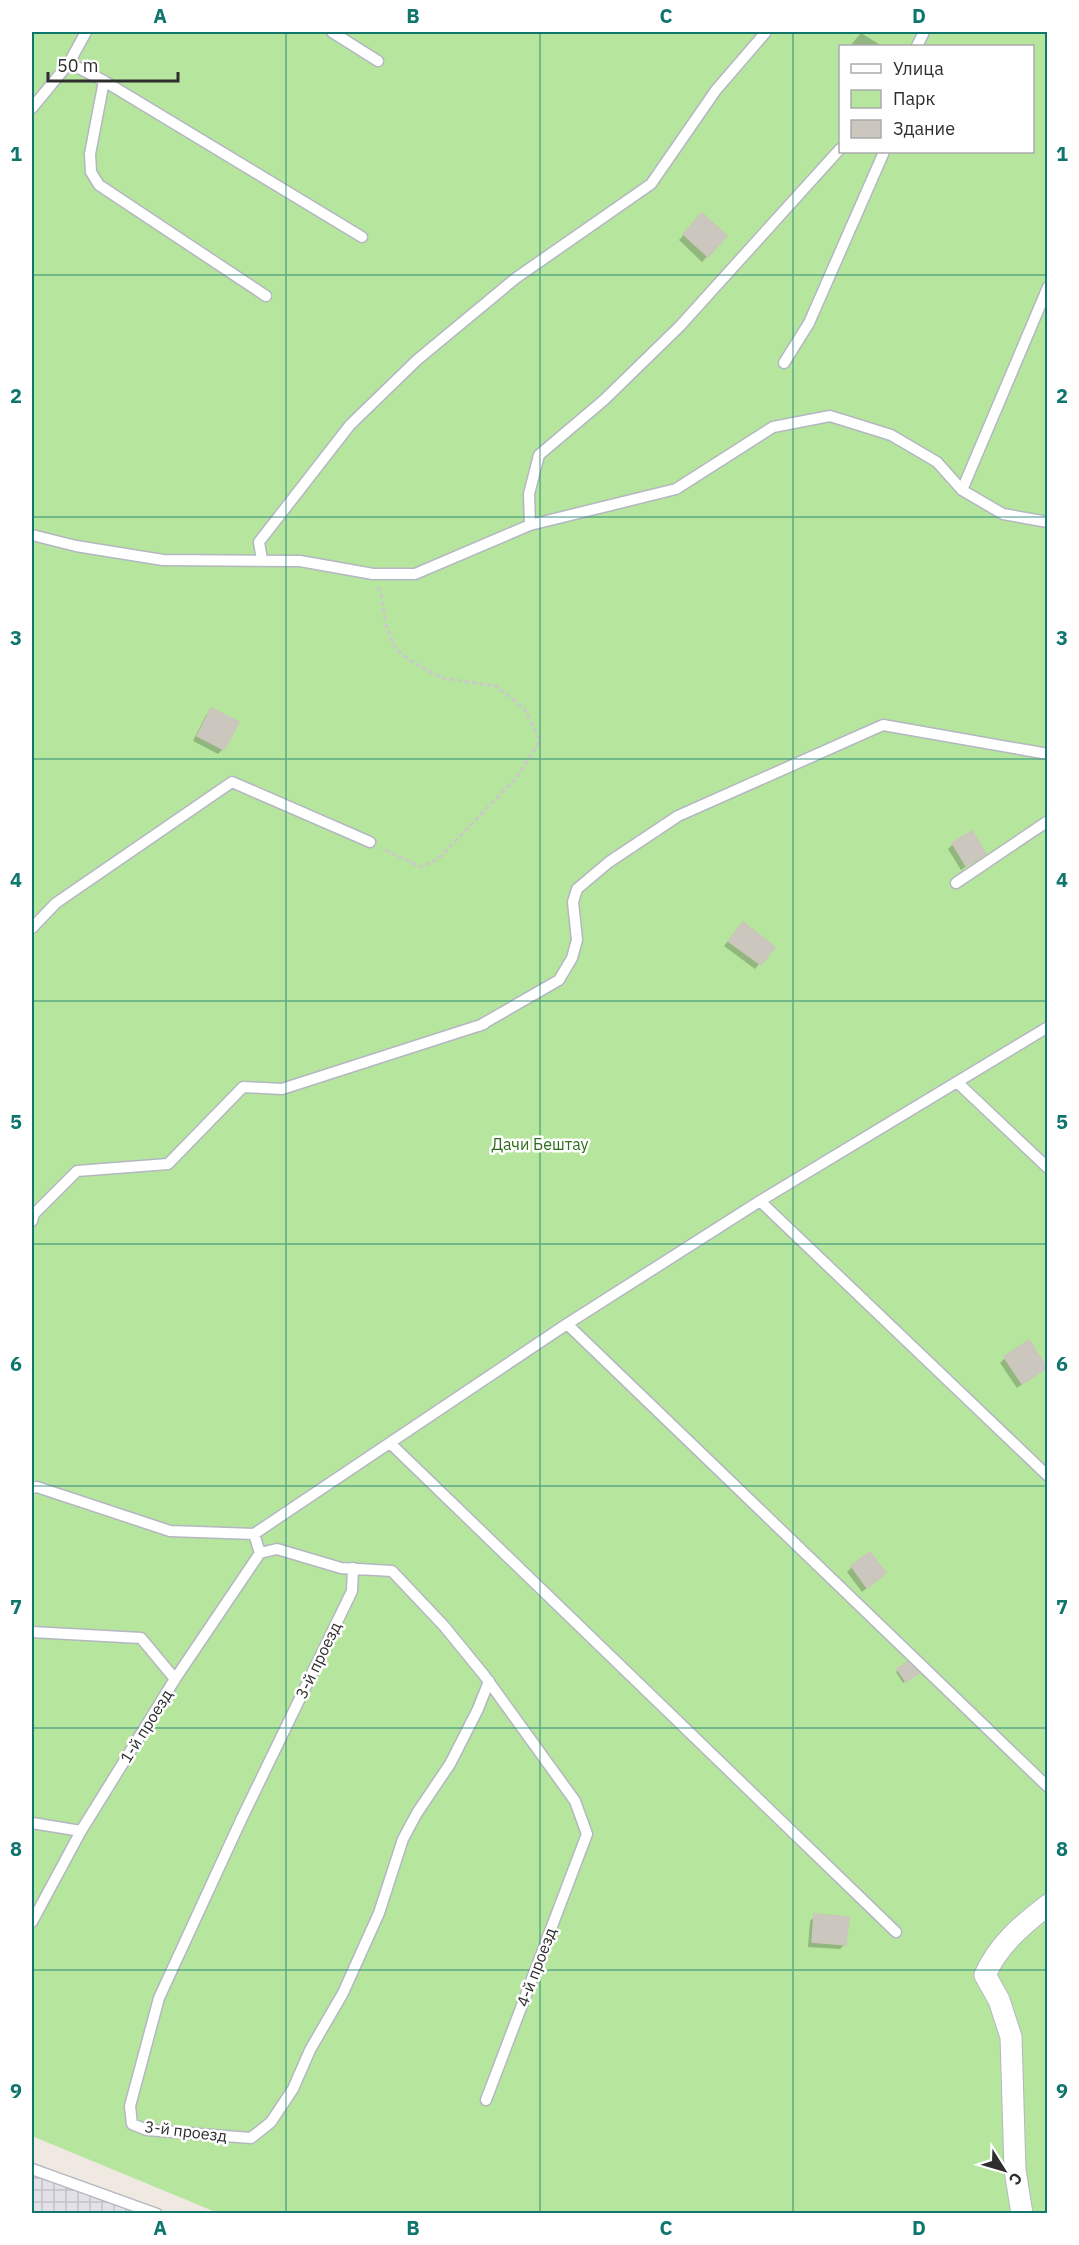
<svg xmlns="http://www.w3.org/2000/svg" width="1079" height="2245" font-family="'IBM Plex Sans',sans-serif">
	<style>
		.industrial { fill: url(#industrial-grid) }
		.green { fill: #b6e59e; fill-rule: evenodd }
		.shadow { fill: #0003 }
		.building { fill: #cbc7bf; stroke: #cbc5ba; stroke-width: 1.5 }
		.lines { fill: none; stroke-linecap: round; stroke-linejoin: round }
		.service-casing { stroke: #b4b7c1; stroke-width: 13 }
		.minor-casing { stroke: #b4b7c1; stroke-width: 23 }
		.path { stroke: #c9c9c9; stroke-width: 3; stroke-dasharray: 4.5 3; stroke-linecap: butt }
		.service { stroke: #fff; stroke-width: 10 }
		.minor { stroke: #fff; stroke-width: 21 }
		.grid { fill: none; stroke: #0f766e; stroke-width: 1.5; stroke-opacity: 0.55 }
		.labels { text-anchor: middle; stroke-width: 5; stroke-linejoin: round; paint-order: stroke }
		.park-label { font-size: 16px; fill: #2c6e1b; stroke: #fff }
		.street-label { font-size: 16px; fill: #2e2e2e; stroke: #fff }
		.neatline { fill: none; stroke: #0f766e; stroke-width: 2 }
		.grid-label { font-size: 20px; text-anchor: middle; font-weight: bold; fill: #0f766e }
	</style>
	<defs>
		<pattern id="industrial-grid" width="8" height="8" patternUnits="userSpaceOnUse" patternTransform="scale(1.5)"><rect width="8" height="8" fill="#e3e1e8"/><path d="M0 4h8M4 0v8" fill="none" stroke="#c3c1c7"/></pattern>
	</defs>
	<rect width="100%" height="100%" fill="#efe9e1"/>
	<!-- industrial -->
	<path class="industrial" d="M32 2161 148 2213 32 2214Z"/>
	<!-- green -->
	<path class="green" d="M32 32H1047V2213H218L32 2136ZM840 46H1032V152H840Z"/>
	<!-- shadow -->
	<path class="shadow" d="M861 33 882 46H850Z
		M702 215 725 237 702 262 679 240Z
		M212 710 223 749 218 754 193 741 206 715Z
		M953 844 984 853 961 870 948 849Z
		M738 929 773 947 755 969 724 946Z
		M1005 1358 1045 1367 1017 1388 1000 1363Z
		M852 1567 879 1578 862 1592 847 1572Z
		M898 1670 915 1675 903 1683 896 1672Z
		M815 1916 845 1944 840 1949 808 1947 810 1921Z"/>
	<!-- building -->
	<path class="building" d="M702 213 727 236 708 257 683 234Z
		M211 708 239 722 224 750 197 736Z
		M972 831 986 854 966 866 952 843Z
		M743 922 775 947 761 965 728 941Z
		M1029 1340 1047 1368 1022 1384 1004 1357Z
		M870 1552 886 1573 867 1588 851 1566Z
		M907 1662 919 1673 906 1682 897 1669Z
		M814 1914 849 1917 846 1945 812 1942Z"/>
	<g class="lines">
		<!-- service casing -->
		<g class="service-casing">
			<path id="service" d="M332 32 378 61
				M917 46 924 32
				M69 63 104 81 362 237
				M104 81 90 154 91 172 99 185 266 296
				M32 108 69 63 86 32
				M784 363 809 323 884 152
				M962 490 1048 287
				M530 525 529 494 539 455 604 400 680 326 840 149
				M32 535 76 546 163 560 300 561 373 574H415L530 525 676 489 773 427 830 416 891 435 937 462 962 490 1003 514 1048 522
				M262 560 259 542 350 425 417 360 516 278 651 184 716 90 766 32
				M956 883 1048 821
				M32 928 56 903 232 782 370 842
				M479 1026 559 980 572 958 577 940 573 902 577 889 609 862 678 816 883 725 1048 754
				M958 1083 1048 1168
				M760 1201 1048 1476
				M32 1221 34 1214 77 1171 168 1164 243 1087 282 1089 484 1024
				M567 1324 1048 1787
				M390 1443 896 1932
				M32 1488 37 1487 170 1531 254 1534 567 1324 760 1201 1048 1027
				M260 1553 277 1549 341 1568 392 1571 444 1626 484 1675 575 1801 587 1834 486 2100
				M353 1568 352 1591 241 1820 159 1998 130 2106 132 2124 147 2130 251 2138 271 2122 293 2089 310 2050 343 1993 379 1913 403 1839 417 1813 450 1764 478 1709 489 1681
				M32 1632 141 1638 175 1679
				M32 1823 81 1831
				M32 1922 81 1831 175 1679 260 1553 254 1534
				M32 2169 157 2214"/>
		</g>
		<!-- minor casing -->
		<g class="minor-casing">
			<path id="minor" d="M1022 2214 1015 2170 1011 2037 999 2000 985 1975C998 1945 1022 1925 1048 1905"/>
		</g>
		<!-- path -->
		<path class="path" d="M378 587 381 593 386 625 395 648 409 660 442 678 496 686 524 708 540 741 517 777 438 859 421 867 381 848"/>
		<!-- service -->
		<use href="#service" class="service"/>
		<!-- minor -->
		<use href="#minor" class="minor"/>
	</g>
	<!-- grid -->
	<path class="grid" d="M286 32V2214M540 32V2214M793 32V2214M32 275H1048M32 517H1048M32 759H1048M32 1001H1048M32 1244H1048M32 1486H1048M32 1728H1048M32 1970H1048"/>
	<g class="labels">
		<!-- park labels -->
		<g class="park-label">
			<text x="540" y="1150">Дачи Бештау</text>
		</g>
		<!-- street labels -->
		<g class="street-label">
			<text transform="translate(318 1660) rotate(-64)" y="6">3-й проезд</text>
			<text transform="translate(146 1726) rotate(-58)" y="6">1-й проезд</text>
			<text transform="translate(536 1967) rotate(-69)" y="6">4-й проезд</text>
			<text transform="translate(186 2131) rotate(7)" y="6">3-й проезд</text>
		</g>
	</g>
	<!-- border -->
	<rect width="1079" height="2245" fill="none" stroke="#ffffff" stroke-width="66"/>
	<!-- legend -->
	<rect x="839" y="45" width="195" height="108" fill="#ffffff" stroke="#ababab" stroke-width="1.5"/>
	<rect x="851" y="64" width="30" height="9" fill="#ffffff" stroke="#ababab" stroke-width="1.5"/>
	<text x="893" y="75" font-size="18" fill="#2e2e2e">Улица</text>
	<rect x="851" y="90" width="30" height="18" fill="#b6e59e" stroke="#ababab" stroke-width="1.5"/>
	<text x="893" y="105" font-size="18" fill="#2e2e2e">Парк</text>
	<rect x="851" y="120" width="30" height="18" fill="#cbc7bf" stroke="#ababab" stroke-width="1.5"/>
	<text x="893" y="135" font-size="18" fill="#2e2e2e">Здание</text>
	<!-- north arrow -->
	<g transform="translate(1004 2170) rotate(127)" stroke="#ffffff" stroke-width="4.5" paint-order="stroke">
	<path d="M0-4.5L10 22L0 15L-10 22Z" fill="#2e2e2e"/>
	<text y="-9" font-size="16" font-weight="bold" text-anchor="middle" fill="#2e2e2e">С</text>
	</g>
	<!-- scale -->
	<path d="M48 72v9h130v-9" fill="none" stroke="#2e2e2e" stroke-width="3"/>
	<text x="57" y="72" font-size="18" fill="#2e2e2e" stroke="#ffffff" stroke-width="4.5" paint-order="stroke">50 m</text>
	<rect x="33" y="33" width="1013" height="2179" class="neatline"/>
	<g class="grid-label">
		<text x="160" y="23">A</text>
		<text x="413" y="23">B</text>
		<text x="666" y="23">C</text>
		<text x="919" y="23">D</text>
		<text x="16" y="161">1</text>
		<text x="1062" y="161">1</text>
		<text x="16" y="403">2</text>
		<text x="1062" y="403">2</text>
		<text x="16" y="645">3</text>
		<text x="1062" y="645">3</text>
		<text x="16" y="887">4</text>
		<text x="1062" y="887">4</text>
		<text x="16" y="1129">5</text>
		<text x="1062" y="1129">5</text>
		<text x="16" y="1371">6</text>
		<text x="1062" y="1371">6</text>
		<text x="16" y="1614">7</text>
		<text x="1062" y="1614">7</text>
		<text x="16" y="1856">8</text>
		<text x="1062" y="1856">8</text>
		<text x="16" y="2098">9</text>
		<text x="1062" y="2098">9</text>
		<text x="160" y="2235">A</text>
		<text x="413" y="2235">B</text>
		<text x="666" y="2235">C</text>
		<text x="919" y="2235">D</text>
	</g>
</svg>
